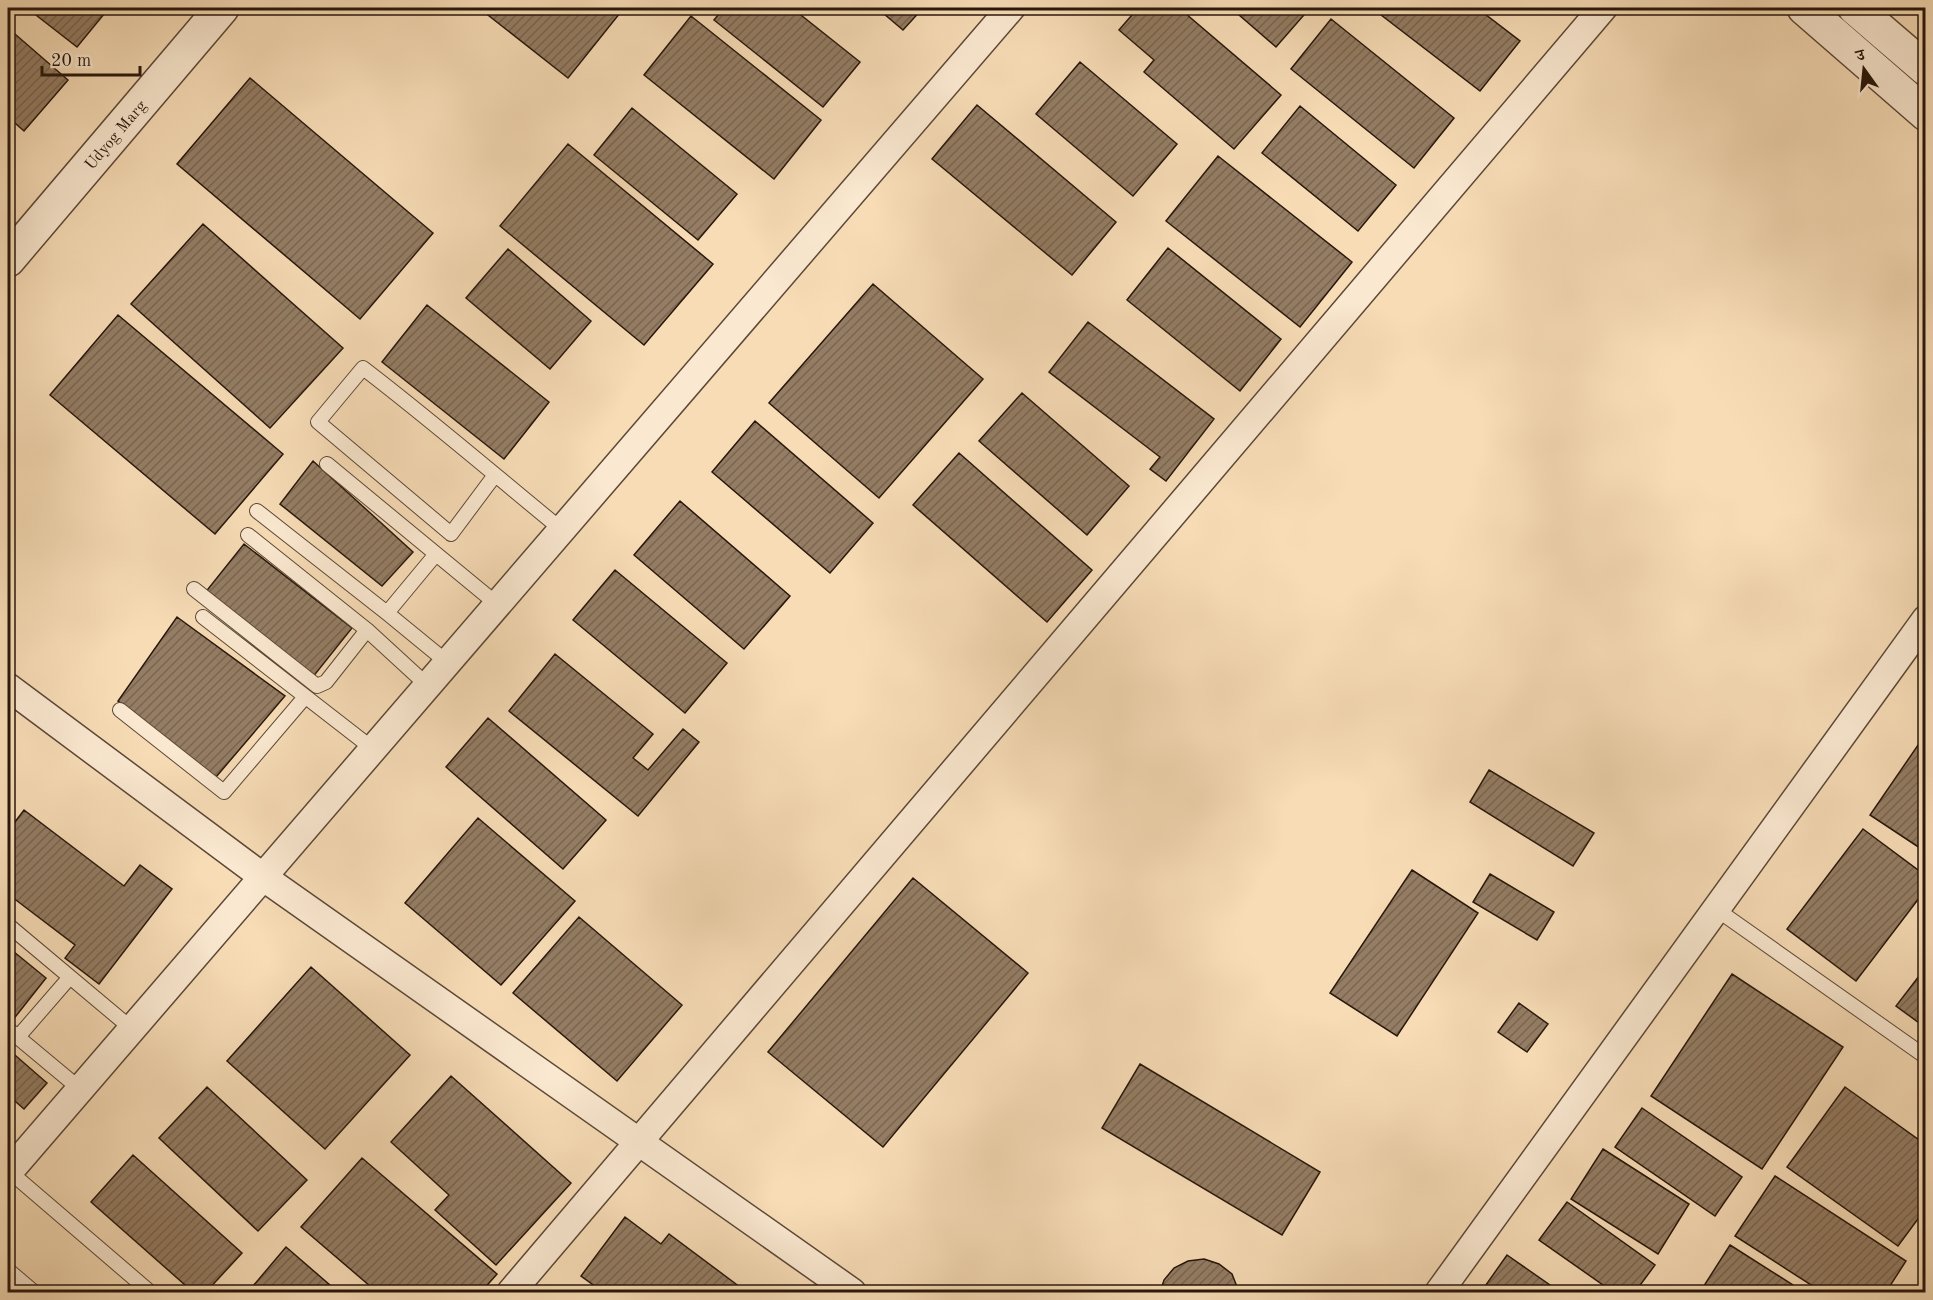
<svg xmlns="http://www.w3.org/2000/svg" width="1933" height="1300" font-family="'Old Standard TT','Noto Serif Devanagari',serif">
	<style>
		.building { fill: url(#building-hatch); stroke: #28170b; stroke-width: 1.5 }
		.lines { fill: none; stroke-linecap: round; stroke-linejoin: round }
		.service-casing { stroke: #5c4836; stroke-width: 16 }
		.minor-casing { stroke: #5c4836; stroke-width: 30 }
		.tertiary-casing { stroke: #5c4836; stroke-width: 36 }
		.service { stroke: #fae8d0; stroke-width: 14 }
		.minor { stroke: #fae8d0; stroke-width: 27 }
		.tertiary { stroke: #fae8d0; stroke-width: 33 }
		.labels { text-anchor: middle; stroke-width: 5; stroke-linejoin: round; paint-order: stroke }
		.street-label { font-size: 16px; fill: #28170b; stroke: #fae8d0 }
	</style>
	<defs>
		<pattern id="building-hatch" width="6" height="6" patternUnits="userSpaceOnUse" patternTransform="scale(1.5)"><rect width="6" height="6" fill="#947d64"/><path d="M-1 1l2-2M0 6l6-6M5 7l2-2" fill="none" stroke="#796551"/></pattern>
	</defs>
	<rect width="100%" height="100%" fill="#f7dcb6"/>
	<filter id="stains"><feTurbulence type="fractalNoise" baseFrequency=".00333" numOctaves="4"/><feColorMatrix values="0 0 0 0 .2 0 0 0 0 .09 0 0 0 0 .02 0 0 0 .5 -.17"/></filter>
	<radialGradient id="worn" r=".72"><stop offset=".6" stop-color="#630" stop-opacity="0"/><stop offset="1" stop-color="#630" stop-opacity=".3"/></radialGradient>
	<!-- building -->
	<path class="building" d="M27 8H109L77 47Z
		M479 8H624L568 78Z
		M724 8H792L860 62 823 107 714 20Z
		M877 8H923L903 30Z
		M1138 8H1179L1281 95 1234 149 1144 72 1154 60 1119 30Z
		M1231 8H1310L1276 47Z
		M1372 8H1477L1520 41 1480 91Z
		M691 16 821 120 774 179 644 75Z
		M1331 19 1454 118 1414 168 1291 69Z
		M8 28 68 80 24 131 8 117Z
		M1080 62 1177 144 1133 196 1036 114Z
		M250 78 433 233 360 319 177 164Z
		M977 105 1116 222 1072 275 932 159Z
		M1300 106 1396 185 1358 231 1262 153Z
		M632 108 737 194 698 240 594 155Z
		M568 144 713 264 644 345 500 226Z
		M1218 156 1352 262 1300 327 1166 221Z
		M203 224 343 348 270 428 131 304Z
		M1168 248 1281 339 1240 391 1127 300Z
		M508 249 591 321 550 369 466 298Z
		M873 284 983 379 879 498 769 403Z
		M427 305 549 402 504 459 382 362Z
		M118 315 283 454 215 534 50 395Z
		M1088 322 1214 419 1166 481 1150 469 1160 457 1049 372Z
		M1022 393 1129 486 1087 535 979 441Z
		M755 421 873 523 830 573 712 472Z
		M959 453 1092 570 1047 622 913 505Z
		M313 461 413 552 382 586 280 504Z
		M680 501 790 596 744 649 634 555Z
		M244 544 352 628 312 678 204 594Z
		M615 570 727 663 685 713 573 620Z
		M177 617 285 696 216 777 118 701Z
		M555 654 653 734 633 758 648 770 683 729 699 742 638 816 509 711Z
		M488 718 606 820 563 869 446 767Z
		M1925 735H1926V852L1870 815Z
		M1489 770 1594 833 1573 866 1470 802Z
		M24 810 124 886 140 865 172 889 99 984 65 958 75 945 8 894V831Z
		M478 818 575 901 501 985 405 903Z
		M1863 829 1926 876V889L1856 981 1787 929Z
		M1412 870 1478 913 1397 1036 1330 993Z
		M1490 874 1554 912 1537 940 1473 902Z
		M913 878 1028 973 883 1147 768 1052Z
		M579 917 682 1005 617 1081 513 993Z
		M8 947 46 978 12 1021 8 1017Z
		M311 967 410 1055 325 1149 227 1061Z
		M1926 967V1028L1896 1006Z
		M1732 974 1843 1047 1762 1169 1651 1096Z
		M1519 1003 1548 1024 1527 1052 1498 1032Z
		M8 1049 47 1083 24 1109 8 1095Z
		M1140 1064 1320 1172 1282 1235 1102 1128Z
		M451 1076 571 1183 496 1265 435 1210 449 1195 391 1142Z
		M207 1087 307 1180 258 1231 159 1138Z
		M1845 1087 1926 1145V1208L1898 1246 1787 1167Z
		M1642 1108 1742 1177 1715 1216 1615 1147Z
		M1603 1149 1689 1204 1658 1254 1571 1199Z
		M133 1155 242 1253 206 1292H193L91 1202Z
		M362 1158 497 1274 481 1292H377L301 1227Z
		M1775 1176 1906 1261 1886 1292H1822L1735 1236Z
		M1567 1202 1655 1265 1635 1292H1613L1539 1240Z
		M625 1217 661 1244 669 1234 740 1287 735 1292H603L581 1276Z
		M1730 1245 1804 1292H1700Z
		M286 1247 338 1292H248Z
		M1507 1255 1560 1292H1481Z
		M1204 1259 1219 1264 1232 1274 1239 1292H1160L1164 1280 1174 1268 1188 1261Z"/>
	<g class="lines">
		<!-- service casing -->
		<g class="service-casing">
			<path id="service" d="M327 464 498 605
				M495 475 451 534 318 422 363 368C431 420 496 476 562 530
				M257 511 387 613 448 663
				M194 589 317 686 326 682 367 630 248 535
				M387 613 436 554
				M203 617 373 749
				M367 630 428 686
				M120 710 224 792 305 697
				M1716 909 1926 1057
				M8 925 132 1029
				M8 1029 80 1089
				M18 1037 70 977
				M9 1171 150 1292
				M8 1270 34 1292"/>
		</g>
		<!-- minor casing -->
		<g class="minor-casing">
			<path id="minor" d="M8 687 263 877 852 1292
				M8 1173 1011 8
				M511 1292 1603 8
				M1439 1292 1926 619"/>
		</g>
		<!-- tertiary casing -->
		<g class="tertiary-casing">
			<g id="tertiary">
				<path d="M1804 8 1926 114"/>
				<path d="M1855 8 1926 69"/>
				<path id="s1" d="M8 260 222 8"/>
			</g>
		</g>
		<!-- service -->
		<use href="#service" class="service"/>
		<!-- minor -->
		<use href="#minor" class="minor"/>
		<!-- tertiary -->
		<use href="#tertiary" class="tertiary"/>
	</g>
	<g class="labels">
		<!-- street labels -->
		<g class="street-label">
			<text dy="6" stroke="none"><textPath href="#s1" startOffset="165">Udyog Marg</textPath></text>
		</g>
	</g>
	<!-- margin -->
	<rect width="1933" height="1300" fill="none" stroke="#f7dcb6" stroke-width="30"/>
	<rect x="9" y="9" width="1915" height="1282" fill="none" stroke="#28170b" stroke-width="3"/>
	<rect x="15" y="15" width="1903" height="1270" fill="none" stroke="#28170b" stroke-width="1.5"/>
	<!-- north arrow -->
	<g transform="translate(1864 69) rotate(345)" stroke="#fae8d0" stroke-width="4.5" paint-order="stroke">
	<path d="M0-4.5L10 22L0 15L-10 22Z" fill="#28170b"/>
	<text y="-9" font-size="16" font-weight="bold" text-anchor="middle" fill="#28170b">उ</text>
	</g>
	<!-- scale -->
	<path d="M42 66v9h98v-9" fill="none" stroke="#28170b" stroke-width="3"/>
	<text x="51" y="66" font-size="18" fill="#28170b" stroke="#fae8d0" stroke-width="4.5" paint-order="stroke">20 m</text>
	<rect width="100%" height="100%" filter="url(#stains)"/>
	<rect width="100%" height="100%" fill="url(#worn)"/>
</svg>
